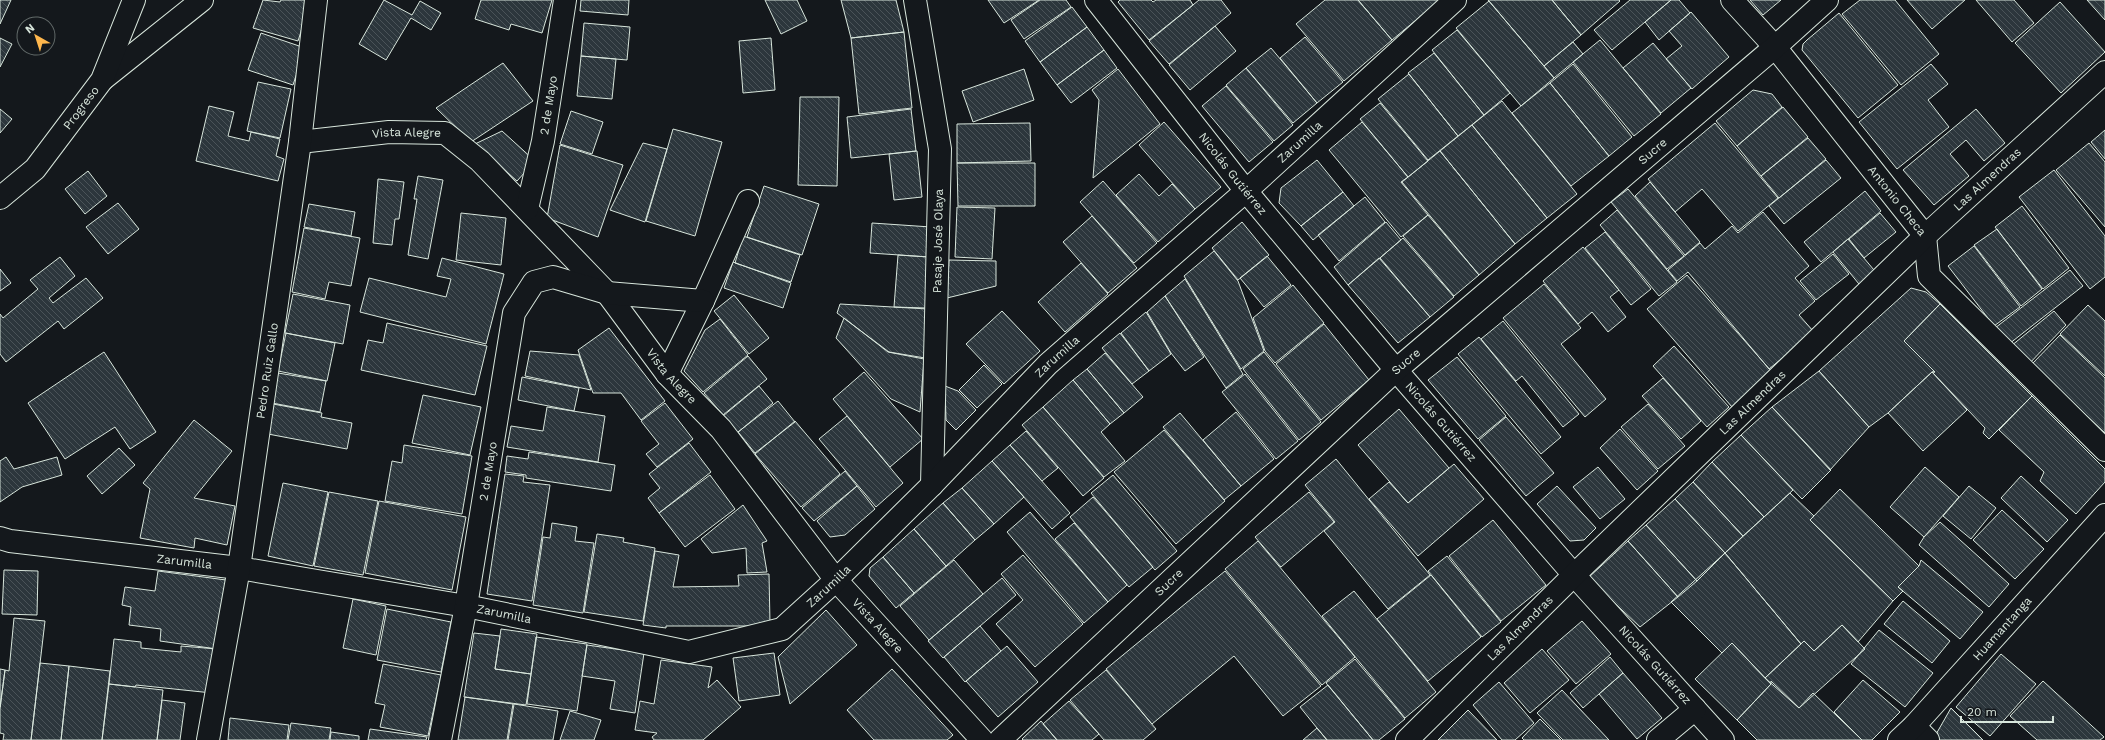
<svg xmlns="http://www.w3.org/2000/svg" width="2105" height="740" font-family="'Work Sans',sans-serif">
	<style>
		.building { fill: url(#building-back-hatch); stroke: #d8e6dc }
		.lines { fill: none; stroke-linecap: round; stroke-linejoin: round }
		.minor-casing { stroke: #d8e6dc; stroke-width: 24 }
		.minor { stroke: #14181c; stroke-width: 22 }
		.labels { text-anchor: middle; stroke-width: 3; stroke-linejoin: round; paint-order: stroke }
		.street-label { font-size: 12px; fill: #d8e6dc; stroke: #14181c }
	</style>
	<defs>
		<pattern id="building-back-hatch" width="6" height="6" patternUnits="userSpaceOnUse"><rect width="6" height="6" fill="#2c363c"/><path d="M-1 5l2 2M0 0l6 6M5-1l2 2" fill="none" stroke="#4a5358"/></pattern>
	</defs>
	<rect width="100%" height="100%" fill="#14181c"/>
	<!-- building -->
	<path class="building" d="M0 0H11L0 24Z
		M263 0 280 2 281 0H311L298 41 253 28Z
		M384 0 412 15 420 1 441 13 431 30 411 18 386 60 359 44Z
		M481 0H552L542 33 511 24 509 30 475 19Z
		M581 0H629L628 15 580 11Z
		M765 0H797L807 21 781 34Z
		M841 0H896L904 32 851 38Z
		M988 0H1039L1004 23Z
		M1040 0H1066L1071 7 1024 39 1011 20Z
		M1120 0H1151L1153 2 1156 0H1190L1193 5 1149 40 1118 2Z
		M1199 0H1221L1231 13 1169 64 1149 41Z
		M1325 0H1358L1392 40 1344 81 1296 24Z
		M1358 0H1438L1439 1 1392 40Z
		M1488 0H1552L1581 35 1544 66Z
		M1552 0H1619L1620 1 1581 35Z
		M1630 0H1671L1612 50 1594 30Z
		M1671 0H1679L1690 13 1659 40 1645 22Z
		M1750 0H1781L1763 15Z
		M1860 0H1895L1939 54 1901 85 1842 14Z
		M1907 0H1965L1932 29Z
		M1976 0H2014L2034 23 2012 42Z
		M2087 0H2105V20Z
		M1489 1 1554 78 1521 106 1456 28Z
		M2060 2 2105 52 2061 93 2015 43Z
		M1072 7 1087 27 1040 62 1025 41Z
		M1691 12 1729 57 1692 89 1666 59 1682 46 1669 31Z
		M1839 13 1898 85 1858 118 1802 50 1803 44 1807 40Z
		M584 23 630 27 627 60 581 56Z
		M1215 26 1236 51 1190 90 1169 65Z
		M1087 27 1104 50 1057 85 1040 62Z
		M1457 30 1510 93 1484 115 1432 50Z
		M904 32 912 108 859 114 851 38Z
		M261 33 305 48 293 85 248 70Z
		M1305 37 1343 82 1317 103 1280 58Z
		M0 38 12 44 0 67Z
		M771 38 775 90 743 93 739 41Z
		M1600 40 1661 114 1634 136 1573 62Z
		M1573 42 1583 54 1554 78 1544 66Z
		M1653 43 1691 88 1661 113 1623 68Z
		M1271 48 1317 103 1293 123 1246 68Z
		M1104 50 1117 68 1071 103 1057 85Z
		M1434 53 1484 115 1458 136 1408 73Z
		M581 56 616 59 612 99 577 96Z
		M503 63 533 101 471 142 436 108Z
		M1573 64 1632 137 1609 156 1550 83Z
		M1931 64 1948 84 1928 100 1949 127 1897 169 1859 122Z
		M1246 68 1293 125 1274 141 1226 85Z
		M1024 69 1034 100 973 122 962 91Z
		M1118 69 1160 124 1093 178 1099 100 1092 90Z
		M1409 74 1458 136 1428 160 1378 99Z
		M258 82 291 89 280 138 247 131Z
		M1550 83 1609 156 1571 186 1512 113Z
		M1226 86 1273 142 1249 162 1202 106Z
		M1753 90 1772 94 1782 107 1737 146 1716 121Z
		M800 97H839L837 186 798 185Z
		M1502 101 1577 194 1547 218 1472 125Z
		M1380 103 1428 161 1408 177 1360 119Z
		M209 106 234 112 228 136 249 141 251 132 280 139 276 156 284 159 278 181 196 161Z
		M1783 107 1808 137 1761 176 1737 146Z
		M0 109 12 119 0 133Z
		M911 109 916 151 851 158 847 117Z
		M1976 109 2005 143 1984 161 1966 140 1950 154 1969 176 1934 205 1903 170Z
		M571 111 603 122 592 154 560 144Z
		M1164 122 1221 187 1195 209 1139 145Z
		M1362 122 1408 177 1401 182 1428 215 1401 237 1329 150Z
		M1030 123 1031 161 957 163V124Z
		M1715 123 1778 198 1738 231 1702 189 1675 212 1648 179Z
		M1472 125 1547 218 1515 244 1440 151Z
		M673 129 722 142 695 236 646 221Z
		M2105 130V159L2091 142Z
		M502 131 535 161 517 181 475 144Z
		M1808 138 1826 159 1779 198 1761 176Z
		M643 143 667 149 645 222 610 210Z
		M2089 143 2105 162V227L2056 170Z
		M560 145 623 165 598 237 547 218Z
		M917 151 922 197 894 200 889 154Z
		M1440 151 1515 244 1479 275 1402 182Z
		M1317 160 1343 192 1301 226 1279 203 1281 188Z
		M1826 160 1841 178 1784 224 1769 206Z
		M957 163H1035V206H958Z
		M2054 170 2105 236V277L2090 289 2019 197Z
		M88 171 107 196 85 214 65 189Z
		M1139 174 1159 196 1172 184 1195 209 1158 242 1116 195Z
		M418 176 443 180 428 259 408 255 417 199H414Z
		M378 179 404 182 399 219H395L392 245 373 243Z
		M1103 181 1157 243 1134 263 1080 202Z
		M1650 182 1700 242 1685 255 1635 196Z
		M764 186 819 204 802 255 747 237Z
		M1628 189 1684 256 1667 269 1611 202Z
		M1865 191 1881 211 1821 262 1804 242Z
		M1343 192 1354 206 1313 240 1301 226Z
		M1365 197 1385 222 1339 261 1318 235Z
		M118 203 139 229 108 254 86 227Z
		M309 204 355 212 351 236 304 227Z
		M2022 206 2069 268 2043 289 1995 227Z
		M957 207 995 208 992 259 955 257Z
		M1617 210 1677 282 1659 296 1600 225Z
		M1763 212 1809 266 1795 278 1815 301 1799 315 1814 332 1769 369 1688 272 1677 281 1668 270 1700 243 1705 249 1732 226 1738 233Z
		M461 213 506 218 501 265 456 260Z
		M1880 213 1896 232 1864 258 1849 239Z
		M1428 215 1479 275 1454 296 1403 236Z
		M1092 216 1137 268 1108 293 1063 242Z
		M1242 222 1269 255 1238 280 1212 248Z
		M1386 222 1401 240 1348 285 1334 267Z
		M872 223 931 227 929 257 870 253Z
		M304 228 360 238 351 286 329 282 325 299 292 292Z
		M1997 229 2042 289 2021 306 1974 245Z
		M1605 232 1651 289 1631 305 1585 248Z
		M743 236 800 255 791 282 735 263Z
		M1403 238 1454 297 1430 317 1380 258Z
		M1848 239 1879 276 1863 289 1833 252Z
		M1974 246 2020 307 1994 326 1948 266Z
		M1583 247 1619 290 1610 297 1626 317 1608 332 1592 312 1578 324 1543 281Z
		M1214 251 1238 281 1264 351 1241 369 1184 276Z
		M1833 254 1849 274 1816 300 1800 281Z
		M898 255 929 257 926 308 894 307Z
		M1267 256 1291 285 1264 307 1240 278Z
		M60 257 75 276 49 298 53 303 86 278 103 298 64 329 58 321 6 362 0 354V314L3 318 38 289 30 280Z
		M442 258 504 274 486 344 360 312 369 278 446 297 451 279 437 276Z
		M1379 258 1430 317 1398 343 1348 285Z
		M949 260 996 261V286L947 298Z
		M733 262 791 283 783 308 724 288Z
		M1081 263 1108 294 1065 332 1038 302Z
		M0 269 11 283 0 291Z
		M2070 270 2083 286 2009 344 1995 328Z
		M1687 275 1772 372 1732 407 1647 309Z
		M1185 279 1243 374 1226 388 1165 296Z
		M1544 284 1581 328 1561 344 1606 399 1585 417 1503 318Z
		M1293 285 1324 323 1275 363 1265 351 1253 318Z
		M1911 288 1926 292 1940 304 1904 341 1935 372H1932L1888 413 1869 427 1819 371Z
		M293 294 350 305 343 344 285 333Z
		M734 295 769 338 749 354 714 311Z
		M1165 296 1204 357 1185 371 1171 353 1147 312Z
		M840 304 928 309 925 358 889 352 837 313Z
		M1940 304 2032 396 1989 439 1983 433 1985 428 1932 372H1935L1904 341Z
		M2088 305 2105 321V376L2060 334Z
		M1002 311 1040 351 1004 384 966 344Z
		M2054 311 2066 325 2028 365 2011 346Z
		M1146 312 1171 354 1149 371 1121 333Z
		M844 318 888 352 924 359 920 412 891 399 836 338Z
		M720 319 748 355 703 392 684 371 705 330Z
		M1503 321 1579 414 1563 427 1522 376 1516 381 1481 339Z
		M387 323 487 346 475 395 361 370 368 340 383 343Z
		M1324 324 1369 380 1321 420 1276 364Z
		M609 328 665 401 641 420 621 393H593L578 350Z
		M286 333 335 343 327 381 278 371Z
		M1120 333 1149 371 1132 384 1102 348Z
		M2060 335 2105 378V433L2032 364Z
		M1479 337 1561 437 1541 454 1458 354Z
		M1674 346 1729 407 1707 427 1653 366Z
		M530 351 579 355 591 390 525 376Z
		M104 352 156 432 130 449 115 427 65 459 28 403Z
		M1264 352 1321 422 1299 440 1243 369Z
		M1105 353 1143 397 1124 413 1087 369Z
		M748 356 767 379 723 415 704 393Z
		M1457 357 1506 416 1478 439 1428 380Z
		M984 365 1002 384 977 408 959 390Z
		M1087 369 1124 413 1110 424 1073 380Z
		M1819 371 1869 427 1830 470 1772 407Z
		M864 372 923 439 890 467 833 399Z
		M1932 372 1967 410 1923 451 1888 413Z
		M278 373 326 381 320 412 272 403Z
		M1245 374 1298 441 1276 459 1222 392Z
		M522 377 579 388 574 411 518 400Z
		M1663 378 1701 421 1681 439 1642 396Z
		M1073 380 1110 424 1101 432 1125 461 1104 477 1043 407Z
		M759 386 773 403 737 433 723 416Z
		M945 386 958 391 976 410 956 430 946 420Z
		M423 395 481 407 470 455 412 443Z
		M2032 396 2105 469V482L2076 514 2040 481 2044 472 1999 430Z
		M778 401 795 422 755 453 738 432Z
		M665 403 693 439 657 467 646 454 659 444 641 421Z
		M273 404 322 413 321 417 352 423 347 449 268 434Z
		M1648 404 1685 446 1658 469 1621 427Z
		M547 407 605 416 598 462 507 447 511 426 543 431Z
		M1043 407 1104 478 1083 496 1022 425Z
		M1772 407 1831 470 1802 499 1741 435Z
		M1399 409 1449 468 1408 503 1358 445Z
		M1236 412 1274 459 1241 486 1203 440Z
		M1180 413 1241 486 1224 500 1163 427Z
		M847 416 903 483 876 507 819 439Z
		M1506 417 1554 473 1526 496 1479 440Z
		M194 420 232 451 194 498 235 506 227 545 195 538 194 548 140 538 150 489 143 483Z
		M795 421 840 474 801 507 755 454Z
		M1620 429 1658 471 1637 490 1600 448Z
		M1164 430 1225 501 1176 544 1114 472Z
		M1026 431 1058 468 1042 481 1010 445Z
		M1741 435 1793 490 1764 517 1712 462Z
		M689 443 711 472 659 513 648 498 660 488 649 474Z
		M404 445 472 456 462 514 385 501 392 461 402 463Z
		M1010 445 1070 513 1052 529 992 461Z
		M119 448 135 465 102 494 87 476Z
		M529 452 615 465 611 491 526 478V475L505 472 507 456 528 459Z
		M6 457 14 469 57 457 62 475 22 487 0 502V461Z
		M1336 459 1430 575 1388 609 1324 531 1335 522 1305 485Z
		M992 461 1024 497 994 524 962 488Z
		M1712 462 1764 517 1743 536 1693 482Z
		M1454 464 1484 499 1418 556 1369 499 1389 482 1408 503Z
		M1598 467 1625 499 1600 519 1573 487Z
		M1925 467 1959 497 1924 537 1890 507Z
		M845 471 857 486 814 521 802 508Z
		M505 474 524 476 523 482 550 485 532 601 487 594Z
		M710 475 735 509 685 547 659 513Z
		M1113 475 1177 551 1155 570 1091 493Z
		M2021 476 2068 520 2047 542 2001 498Z
		M1693 482 1743 536 1725 553 1675 499Z
		M283 483 328 492 313 566 268 556Z
		M857 486 875 509 845 535 830 537 817 521Z
		M1557 486 1596 528 1584 540 1570 541 1537 504Z
		M1969 486 1996 508 1971 539 1943 516Z
		M962 488 994 524 975 540 943 503Z
		M1840 489 1919 566 1898 587 1903 591 1893 601 1810 520Z
		M329 492 378 501 363 575 314 566Z
		M1309 492 1334 522 1281 567 1255 537Z
		M1790 493 1814 516 1810 520 1893 601 1858 642 1842 625 1814 651 1804 641 1801 644 1725 553Z
		M1093 497 1153 567 1129 587 1070 517Z
		M1675 499 1725 553 1697 581 1646 525Z
		M379 501 466 517 452 590 365 573Z
		M943 503 975 540 946 566 914 529Z
		M743 505 767 541 762 543 767 572 747 573 746 548 712 553 701 539Z
		M2002 510 2044 549 2015 579 1973 540Z
		M1030 512 1108 602 1084 623 1007 532Z
		M1493 520 1546 585 1501 621 1449 556Z
		M1940 522 2009 584 1989 607 1919 545 1924 537Z
		M552 523 577 527 575 541 594 543 583 613 533 605 543 537 550 538Z
		M1074 523 1127 585 1108 602 1055 539Z
		M1646 525 1697 581 1678 597 1628 541Z
		M914 529 946 566 914 593 883 557Z
		M597 534 624 538 623 542 655 548 643 621 584 612Z
		M1258 541 1355 657 1322 685 1225 569Z
		M1628 541 1678 597 1640 627 1588 578Z
		M655 551 679 555 673 587 739 586 738 575 769 574 770 624 751 626H666V628L643 625Z
		M1725 553 1801 644 1765 678 1732 643 1722 653 1671 602Z
		M1023 555 1083 624 1035 667 996 624 1023 600 1001 574Z
		M1447 556 1501 622 1482 637 1428 571Z
		M883 557 914 593 896 608 869 576 870 568Z
		M954 560 983 594 929 640 900 606Z
		M1921 560 1983 612 1960 639 1898 587 1919 566Z
		M4 570 38 571 37 615 2 614Z
		M158 571 226 580 217 649 160 641 161 629 129 625 131 607 122 605 125 587 155 591Z
		M1225 571 1321 686 1283 716 1234 656 1152 724 1106 669Z
		M1431 575 1481 637 1428 681 1377 619Z
		M1002 578 1016 595 943 658 928 641Z
		M1354 591 1436 692 1405 718 1322 616Z
		M353 599 386 606 376 655 343 648Z
		M1903 601 1950 641 1932 663 1884 624Z
		M387 609 451 622 441 672 377 660Z
		M826 610 857 645 790 704 778 657Z
		M14 618 45 621 31 740H3L4 734 0 733V709L5 670 9 671Z
		M1582 621 1611 654 1576 684 1547 651Z
		M1842 625 1865 649 1799 708 1765 678 1804 641 1814 651Z
		M980 626 1001 651 965 682 944 657Z
		M501 629 537 634 531 674 495 669Z
		M1879 630 1933 673 1905 707 1851 664Z
		M474 633 500 636 495 669 531 674 526 705 464 697Z
		M536 637 587 644 577 711 527 704Z
		M114 639 141 642V648L181 652V646L217 649 212 693 136 685 135 687 109 684Z
		M1732 643 1771 684 1737 720 1695 679Z
		M587 645 644 653 635 713 610 709 615 681 582 676Z
		M1007 646 1038 682 998 717 966 681Z
		M1542 649 1569 680 1530 713 1504 683Z
		M774 653 780 695 739 701 733 658Z
		M2001 654 2036 684 1990 736 1956 707Z
		M1610 657 1623 673 1583 708 1570 693Z
		M1355 659 1405 719 1379 740H1373L1326 683Z
		M661 660 712 667 708 688 717 680 741 707 703 740H654L652 737 657 733 635 730 640 701 654 704Z
		M40 663 69 666 61 740H31Z
		M383 664 441 675 428 736 380 727 385 705 375 703Z
		M69 666 110 671 102 740H61Z
		M0 669 5 670 0 707Z
		M892 669 953 735 947 740H874L847 710Z
		M1106 670 1156 729 1143 740H1104L1070 700Z
		M1623 673 1662 718 1637 739 1599 694Z
		M1863 680 1900 712 1872 740H1862L1834 712Z
		M1771 681 1799 708 1813 693 1862 740H1757L1737 720 1771 684Z
		M2043 681 2104 737 2100 740H2037L2010 716Z
		M1499 682 1534 723 1515 740H1502L1473 705Z
		M109 684 163 690 157 740H102Z
		M1328 685 1373 740H1327L1317 728 1300 707Z
		M1562 690 1609 740H1563L1537 713Z
		M465 697 513 704 507 740H458Z
		M162 700 185 703 180 740H157Z
		M1069 701 1099 734 1092 740H1057L1043 724Z
		M514 704 558 711 553 740H508Z
		M1951 708 1983 740H1939L1935 736Z
		M1468 710 1497 740H1438Z
		M570 711 601 720 594 740H560Z
		M230 718 289 725 287 740H228Z
		M1540 719 1561 740H1524L1522 738Z
		M1041 721 1057 740H1023L1022 739Z
		M291 723 331 728 329 740H288Z
		M1317 728 1327 740H1303Z
		M370 729 427 737 426 740H368Z
		M331 732 359 736V740H330Z"/>
	<g class="lines">
		<!-- minor casing -->
		<g class="minor-casing">
			<g id="minor">
				<path d="M915 0 940 149 932 485"/>
				<path id="s1" d="M1096 0 1246 191 1396 370 1574 575 1723 740"/>
				<path id="s2" d="M1732 0 1775 47 1925 236 1929 276 2105 450"/>
				<path d="M103 79 202 0"/>
				<path id="s3" d="M300 142 389 132 445 133 480 161 607 293 667 374 721 429 836 580 982 740"/>
				<path id="s4" d="M0 198 35 169 102 80 134 0"/>
				<path id="s5" d="M527 209 543 141 565 0"/>
				<path d="M667 374 703 301 748 201"/>
				<path id="s6" d="M0 538 10 541 239 568 466 606 689 652 782 629 836 580 932 485 1048 364 1246 191 1455 0"/>
				<path d="M1914 726 1928 740"/>
				<path id="s7" d="M208 740 239 568 300 142 316 0"/>
				<path id="s8" d="M440 740 466 606 514 313 534 282 553 277 607 293 703 301"/>
				<path id="s9" d="M1000 740 1396 370 1775 47 1827 0"/>
				<path id="s10" d="M1407 740 1574 575 1925 236 2105 72"/>
				<path d="M1658 740 1695 709"/>
				<path id="s11" d="M1899 740 1914 726 2105 515"/>
			</g>
		</g>
		<!-- minor -->
		<use href="#minor" class="minor"/>
	</g>
	<g class="labels">
		<!-- street labels -->
		<g class="street-label">
			<text dy="4" stroke="none"><textPath href="#s5" startOffset="106">2 de Mayo</textPath></text>
			<text dy="4" stroke="none"><textPath href="#s4" startOffset="122">Progreso</textPath></text>
			<text dy="4" stroke="none"><textPath href="#s3" startOffset="107">Vista Alegre</textPath></text>
			<text dy="4" stroke="none"><textPath href="#s6" startOffset="1506">Zarumilla</textPath></text>
			<text dy="4" stroke="none"><textPath href="#s9" startOffset="879">Sucre</textPath></text>
			<text dy="4" stroke="none"><textPath href="#s1" startOffset="221">Nicolás Gutiérrez</textPath></text>
			<text dy="4" stroke="none"><textPath href="#s10" startOffset="807">Las Almendras</textPath></text>
			<text dy="4" stroke="none"><textPath href="#s2" startOffset="260">Antonio Checa</textPath></text>
			<text transform="translate(938 241) rotate(-89)" y="4">Pasaje José Olaya</text>
			<text dy="4" stroke="none"><textPath href="#s6" startOffset="1182">Zarumilla</textPath></text>
			<text dy="4" stroke="none"><textPath href="#s9" startOffset="555">Sucre</textPath></text>
			<text dy="4" stroke="none"><textPath href="#s7" startOffset="374">Pedro Ruiz Gallo</textPath></text>
			<text dy="4" stroke="none"><textPath href="#s3" startOffset="479">Vista Alegre</textPath></text>
			<text dy="4" stroke="none"><textPath href="#s10" startOffset="483">Las Almendras</textPath></text>
			<text dy="4" stroke="none"><textPath href="#s1" startOffset="545">Nicolás Gutiérrez</textPath></text>
			<text dy="4" stroke="none"><textPath href="#s8" startOffset="273">2 de Mayo</textPath></text>
			<text dy="4" stroke="none"><textPath href="#s6" startOffset="186">Zarumilla</textPath></text>
			<text dy="4" stroke="none"><textPath href="#s9" startOffset="231">Sucre</textPath></text>
			<text dy="4" stroke="none"><textPath href="#s6" startOffset="858">Zarumilla</textPath></text>
			<text dy="4" stroke="none"><textPath href="#s6" startOffset="510">Zarumilla</textPath></text>
			<text dy="4" stroke="none"><textPath href="#s3" startOffset="803">Vista Alegre</textPath></text>
			<text dy="4" stroke="none"><textPath href="#s10" startOffset="159">Las Almendras</textPath></text>
			<text dy="4" stroke="none"><textPath href="#s11" startOffset="152">Huamantanga</textPath></text>
			<text dy="4" stroke="none"><textPath href="#s1" startOffset="869">Nicolás Gutiérrez</textPath></text>
		</g>
	</g>
	<!-- north arrow -->
	<g transform="translate(36 36) rotate(321)"><circle r="19" fill="#14181c" stroke="#626a69"/>
	<path d="M0-3L7 15L0 10L-7 15Z" fill="#ffb74d"/>
	<text y="-6" font-size="11" font-weight="bold" text-anchor="middle" fill="#d8e6dc">N</text>
	</g>
	<!-- scale -->
	<path d="M1961 716v6h92v-6" fill="none" stroke="#d8e6dc" stroke-width="2"/>
	<text x="1967" y="716" font-size="12" fill="#d8e6dc" stroke="#14181c" stroke-width="3" paint-order="stroke">20 m</text>
</svg>
